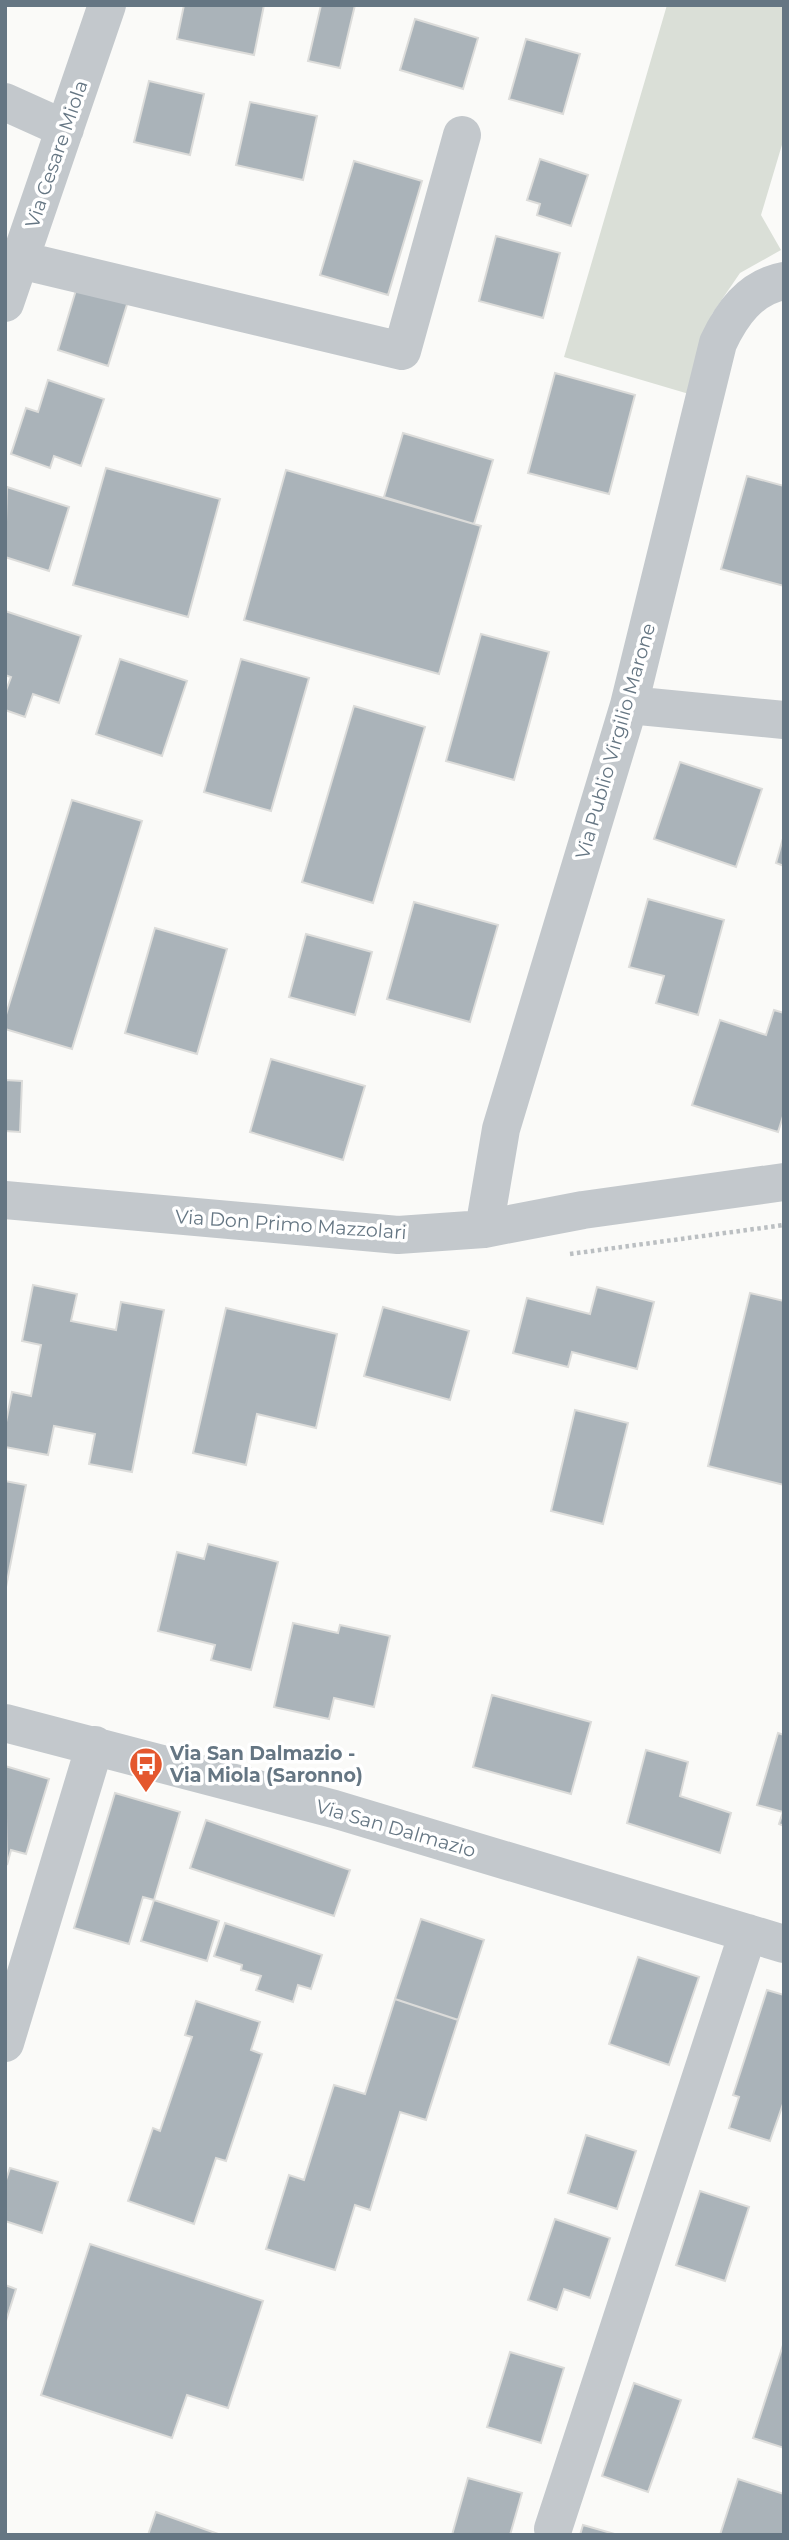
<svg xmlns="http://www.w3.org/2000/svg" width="789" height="2540" font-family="Montserrat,sans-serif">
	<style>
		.green { fill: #dadfd7 }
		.building { fill: #aab3b9; stroke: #dcdcda; stroke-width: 2 }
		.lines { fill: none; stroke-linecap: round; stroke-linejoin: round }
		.path { stroke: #bbbfc2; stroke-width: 4.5; stroke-dasharray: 3.5 3.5; stroke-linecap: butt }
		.minor { stroke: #c3c8cc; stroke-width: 38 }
		.labels { text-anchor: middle; stroke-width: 7; stroke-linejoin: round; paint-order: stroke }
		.street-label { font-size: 19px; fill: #657683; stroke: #fff }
		.poi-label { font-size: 19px; font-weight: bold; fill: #657683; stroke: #fff; text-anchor: start }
	</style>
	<rect width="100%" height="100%" fill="#fafaf8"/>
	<!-- green -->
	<path class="green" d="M667 5H784V138L761 215 781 250 740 273 712 314 689 394 564 357Z"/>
	<!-- building -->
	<path class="building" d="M184 5H264L254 55 177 39Z
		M321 5H355L340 68 308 61Z
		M415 19 478 38 463 89 400 70Z
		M526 39 580 54 563 114 509 99Z
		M149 81 204 94 190 155 134 142Z
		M250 102 317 116 303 180 236 165Z
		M540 159 588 175 571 226 537 215 540 204 527 200Z
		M354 161 422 181 388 295 320 275Z
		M496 236 560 253 543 318 479 301Z
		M76 290 129 298 108 366 58 350Z
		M555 373 635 395 609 494 528 473Z
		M48 380 104 399 81 466 54 456 50 468 11 454 26 408 38 412Z
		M403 433 493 460 474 524 384 497Z
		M106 468 220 499 188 617 73 585Z
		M286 470 481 526 439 674 244 620Z
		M747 476 784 486V586L721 569Z
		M7 487 69 507 49 571 5 557Z
		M5 611 81 636 59 703 33 694 25 717 5 710V693L11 677 5 675Z
		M481 634 549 652 514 780 446 761Z
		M120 659 187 681 162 756 96 734Z
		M241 659 309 678 271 811 204 792Z
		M354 706 425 727 373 903 302 882Z
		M680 762 762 789 736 867 654 839Z
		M72 800 142 821 72 1049 5 1029V1018Z
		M784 835V866L776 863Z
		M648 899 724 920 698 1015 656 1003 664 976 629 967Z
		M414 902 498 925 470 1022 387 999Z
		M155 928 227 949 197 1054 125 1033Z
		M306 934 372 952 355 1015 289 997Z
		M774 1010 784 1013V1113L778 1132 692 1105 720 1020 766 1035Z
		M271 1059 365 1086 343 1160 250 1132Z
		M5 1080 22 1081 20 1132 5 1131Z
		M33 1285 77 1294 71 1321 116 1330 121 1302 164 1310 132 1472 89 1464 95 1434 54 1426 48 1455 5 1447V1427L12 1392 31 1396 41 1345 22 1341Z
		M597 1287 654 1302 637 1369 572 1352 568 1367 513 1353 527 1298 590 1314Z
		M750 1293 784 1301V1485L708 1466Z
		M383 1307 469 1331 450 1400 364 1376Z
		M226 1308 337 1334 316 1428 257 1414 246 1465 193 1453Z
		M575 1410 628 1423 603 1524 551 1511Z
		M5 1481 26 1485 5 1592Z
		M208 1544 278 1562 251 1670 211 1660 215 1645 158 1631 177 1552 204 1559Z
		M293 1623 338 1633 340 1625 390 1636 374 1707 334 1698 329 1719 274 1707Z
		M492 1695 591 1722 571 1794 473 1767Z
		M778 1733 784 1735V1826L779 1824 783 1812 757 1805Z
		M646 1750 688 1762 680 1796 731 1813 720 1853 627 1823Z
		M5 1766 49 1779 26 1854 11 1850 7 1865Z
		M115 1793 180 1812 154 1900 143 1897 129 1944 74 1928Z
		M206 1820 350 1870 334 1916 190 1868Z
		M154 1900 219 1921 207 1961 141 1941Z
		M421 1919 484 1940 458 2020 395 1999Z
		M225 1923 322 1955 311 1989 298 1985 293 2002 256 1990 261 1976 241 1970 242 1965 214 1956Z
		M638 1957 699 1977 669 2065 609 2044Z
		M767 1990 784 1995V2101L770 2141 729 2128 739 2097 733 2095Z
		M395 1999 458 2020 426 2120 400 2112 370 2210 355 2205 335 2270 266 2249 289 2175 304 2180 334 2085 365 2094Z
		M196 2001 260 2022 251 2050 262 2054 226 2161 216 2158 194 2224 128 2201 153 2128 160 2131 192 2037 185 2035Z
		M586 2135 636 2151 617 2209 568 2193Z
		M10 2168 58 2182 42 2233 5 2221V2183Z
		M700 2191 749 2207 725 2281 676 2265Z
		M555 2219 610 2238 590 2298 564 2289 557 2310 528 2300Z
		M90 2244 263 2301 228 2408 187 2395 172 2438 41 2395Z
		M5 2285 16 2289 5 2324Z
		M784 2342V2448L753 2438Z
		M510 2352 564 2368 541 2443 487 2427Z
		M634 2383 681 2400 648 2492 602 2476Z
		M468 2478 522 2493 510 2535H452Z
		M738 2479 784 2494V2535H720Z
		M156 2512 221 2535H148Z
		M583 2525 618 2535H580Z"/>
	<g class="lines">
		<!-- path -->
		<path class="path" d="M570 1254 784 1225"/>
		<!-- minor -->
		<path class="minor" d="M5 102 65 129
			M20 260 402 351 462 135
			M5 303 107 5
			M629 705 784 720
			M5 1200 398 1235 484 1229 583 1210 784 1182
			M484 1229 501 1129 629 705 718 343C731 315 750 287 784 281
			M5 1723 334 1809 784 1944
			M5 2043 95 1745
			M553 2529 748 1933"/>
	</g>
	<!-- icons -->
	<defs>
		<g id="bus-pin" transform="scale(1.75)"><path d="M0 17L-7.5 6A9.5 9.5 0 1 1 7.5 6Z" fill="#e4572e" stroke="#fff"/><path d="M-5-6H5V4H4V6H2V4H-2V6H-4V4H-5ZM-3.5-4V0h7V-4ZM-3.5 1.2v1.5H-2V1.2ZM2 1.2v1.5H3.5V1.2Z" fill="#fff"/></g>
	</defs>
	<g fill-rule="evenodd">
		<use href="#bus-pin" x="146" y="1764"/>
	</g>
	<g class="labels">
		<!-- street labels -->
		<g class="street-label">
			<text transform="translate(56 154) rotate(-71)" y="7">Via Cesare Miola</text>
			<text transform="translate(615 741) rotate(-74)" y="7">Via Publio Virgilio Marone</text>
			<text transform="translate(291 1224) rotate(4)" y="7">Via Don Primo Mazzolari</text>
			<text transform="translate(396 1828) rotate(16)" y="7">Via San Dalmazio</text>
		</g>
		<!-- poi labels -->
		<g class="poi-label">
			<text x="170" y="1760">Via San Dalmazio -<tspan x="170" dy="22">Via Miola (Saronno)</tspan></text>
		</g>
	</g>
	<!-- border -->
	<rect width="789" height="2540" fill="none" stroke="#657683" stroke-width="14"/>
</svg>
